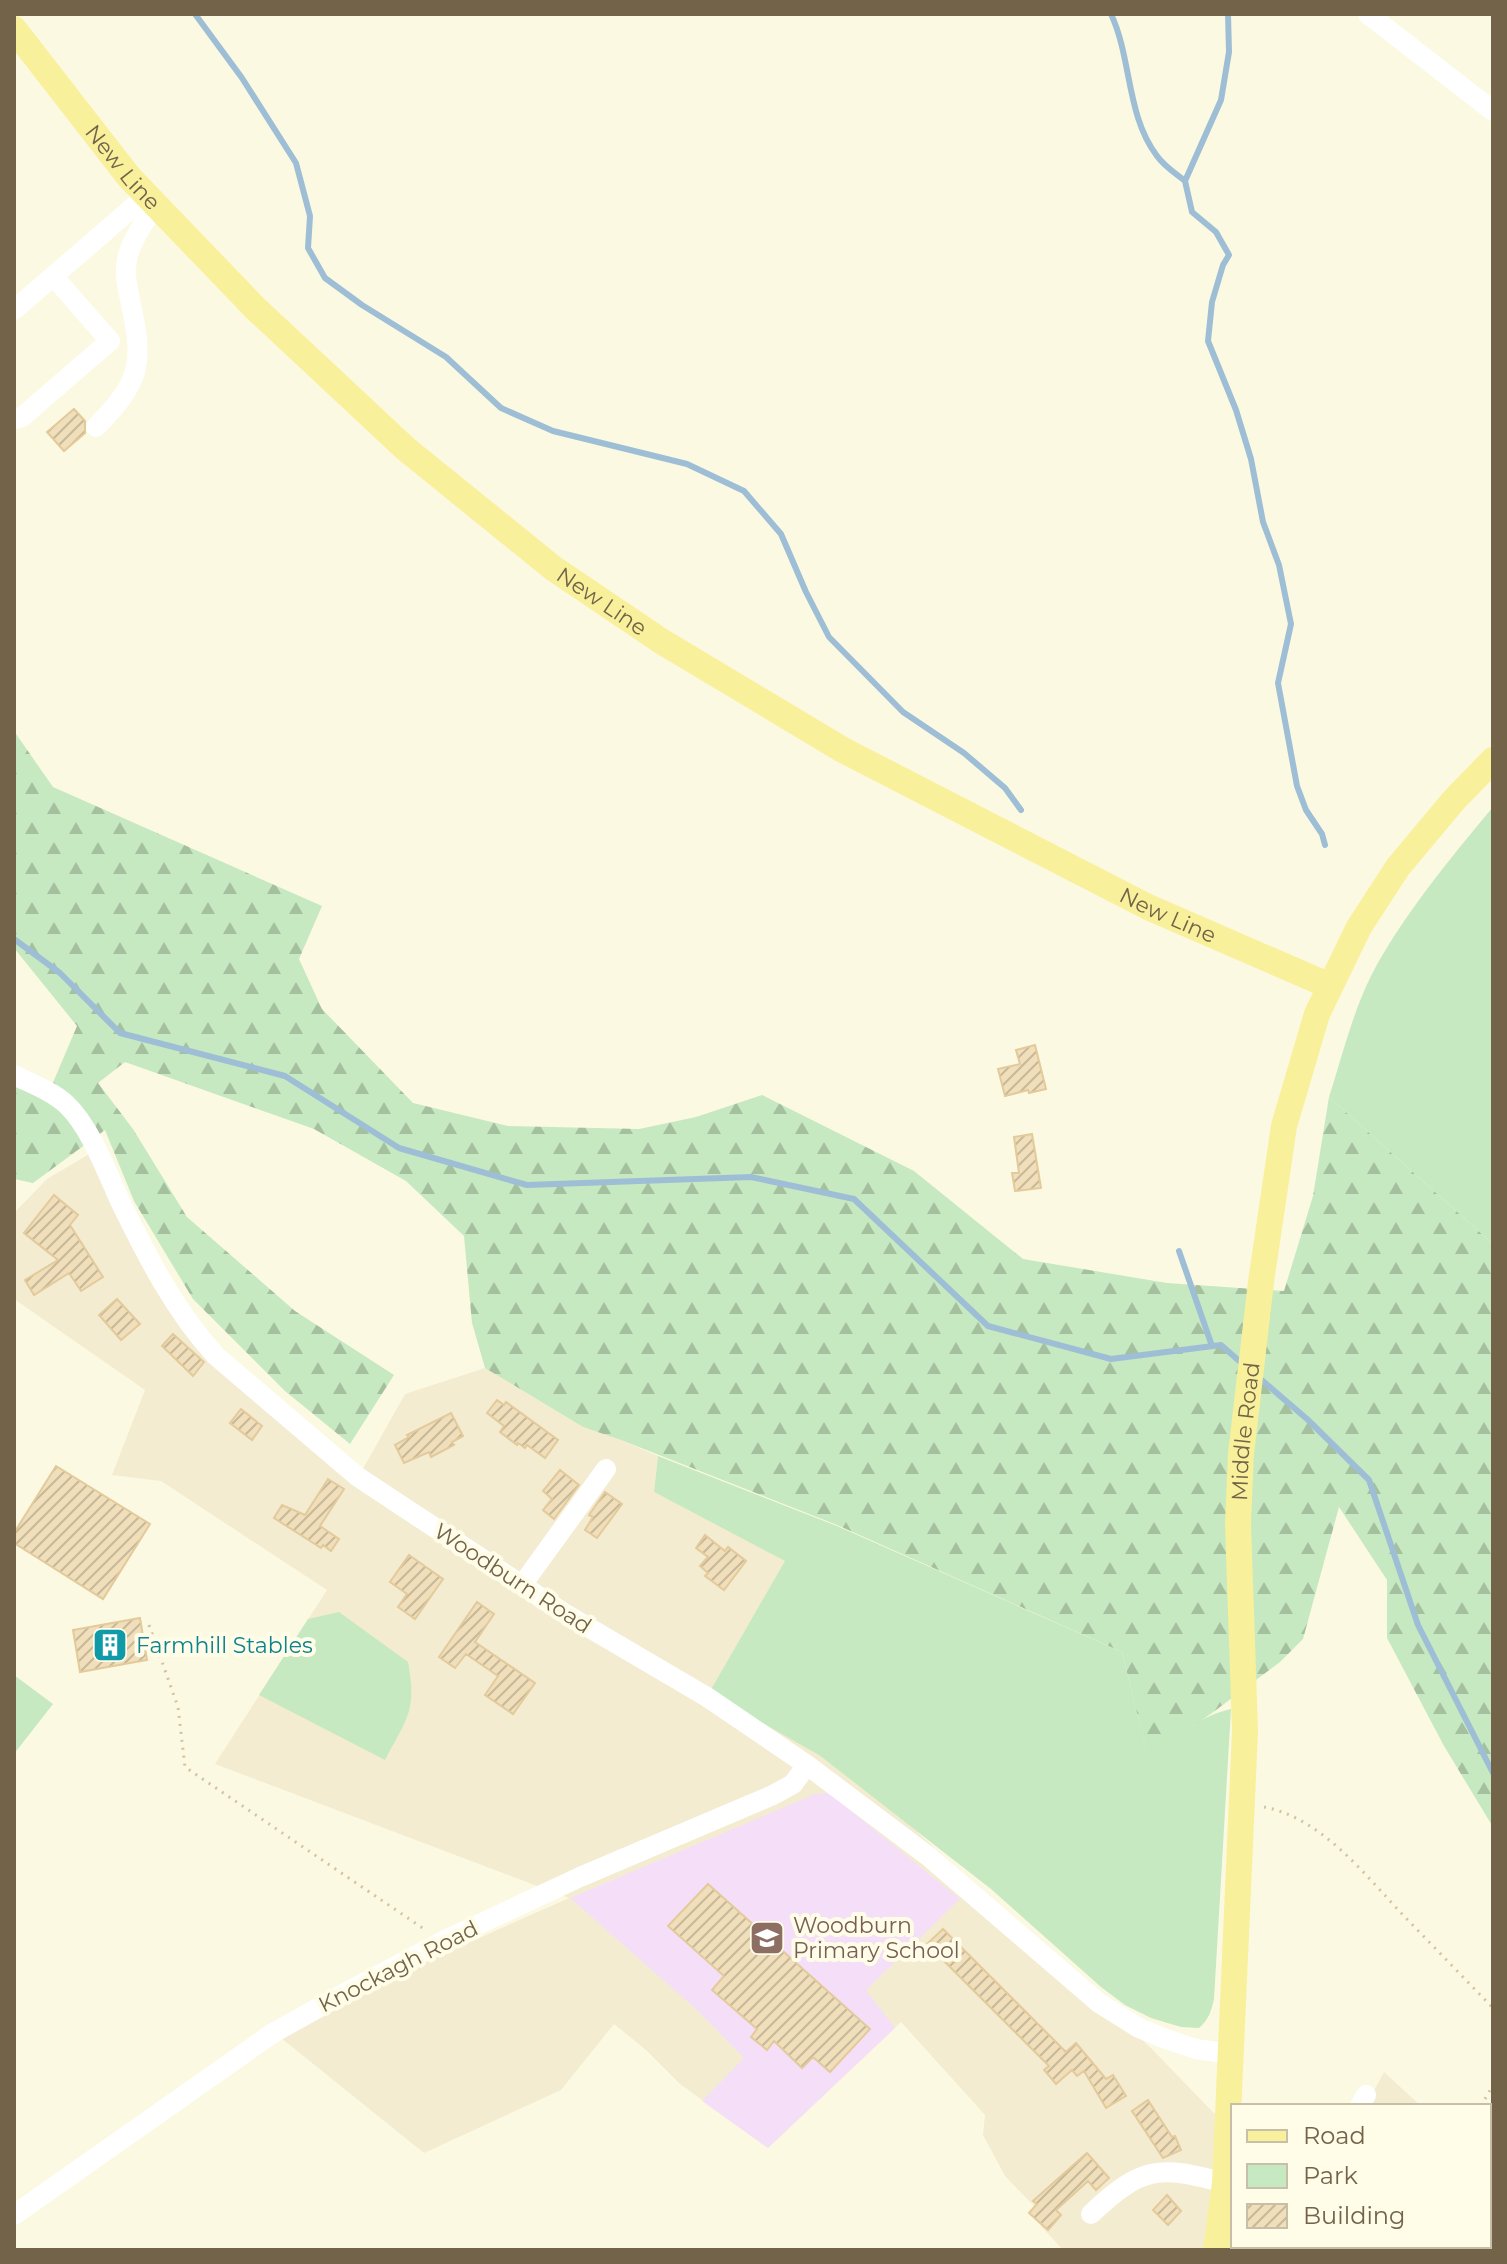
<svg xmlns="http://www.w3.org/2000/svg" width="1507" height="2264" font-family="Montserrat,sans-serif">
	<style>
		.residential { fill: #f3ecd1 }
		.education { fill: #f5dff8 }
		.green { fill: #c6e9c1 }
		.forest { fill: url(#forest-firs) }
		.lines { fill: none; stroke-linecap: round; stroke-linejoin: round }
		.stream { stroke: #9ebed6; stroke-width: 6 }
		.building { fill: url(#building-hatch); stroke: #e3ca9b; stroke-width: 2 }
		.path { stroke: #d5c29e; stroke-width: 3; stroke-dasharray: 2 6; stroke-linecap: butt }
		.minor { stroke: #fff; stroke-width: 20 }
		.major { stroke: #f9f09b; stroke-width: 26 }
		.labels { text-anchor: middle; stroke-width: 8; stroke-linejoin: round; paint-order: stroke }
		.street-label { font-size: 22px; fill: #736349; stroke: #fffce8 }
		.culture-label { font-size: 22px; fill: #0d838f; stroke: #fffce8; text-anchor: start }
		.education-label { font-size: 22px; fill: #785e54; stroke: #fffce8; text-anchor: start }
	</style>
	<defs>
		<pattern id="forest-firs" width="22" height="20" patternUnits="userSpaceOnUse" patternTransform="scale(2)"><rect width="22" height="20" fill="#c6e9c1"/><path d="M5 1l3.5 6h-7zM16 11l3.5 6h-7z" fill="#a5c09f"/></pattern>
		<pattern id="building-hatch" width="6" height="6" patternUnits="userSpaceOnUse" patternTransform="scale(2)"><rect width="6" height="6" fill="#f0dfba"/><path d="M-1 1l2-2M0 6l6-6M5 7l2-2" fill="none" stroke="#c7b899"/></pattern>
	</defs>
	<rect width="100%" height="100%" fill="#fcf9e2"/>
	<!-- residential -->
	<path class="residential" d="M96 1150 198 1336 359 1476 405 1394 485 1368 583 1427 621 1440 658 1456 654 1492 786 1561 819 1755 913 1828 1151 2048 1233 2133V2246H1489V2171L1493 2176V2250H1063L1029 2213 1034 2206 1005 2176 983 2135 985 2115 901 2022 768 2148 680 2084 646 2050 614 2024 561 2090 424 2153 281 2038 398 1974 569 1898 215 1764 327 1590 161 1481 112 1475 145 1390 14 1299V1213L47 1179Z
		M1384 2072 1421 2106H1366Z"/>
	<!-- education -->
	<path class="education" d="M829 1793 960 1899 866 1990 895 2028 768 2148 702 2101 744 2058 696 2009 570 1898 815 1794Z"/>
	<!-- green -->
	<path class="green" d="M1493 807V1244L1329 1097C1342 1057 1352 1014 1371 976 1400 919 1452 856 1493 807Z
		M658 1456 837 1526 1122 1652 1148 1756C1175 1737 1199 1716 1231 1709L1214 1999C1211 2012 1209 2019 1199 2028L1181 2027 1151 2018 1125 2005 1101 1987 991 1889 819 1755 709 1693 785 1561 654 1492Z
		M339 1612 408 1662C417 1711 407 1718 385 1760L259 1695 308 1619Z
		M14 1675 53 1704 14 1754Z"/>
	<!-- forest -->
	<path class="forest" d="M14 731 53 787 322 906 299 959 322 1009 413 1103 508 1126 639 1129 696 1117 762 1095 914 1171 1023 1259 1167 1283 1284 1291 1313 1196 1329 1097 1493 1244V1827L1444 1746 1387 1638V1580L1339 1507 1303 1639 1280 1662 1212 1713 1148 1757 1122 1652 837 1525 621 1440 583 1427 485 1368 472 1323 464 1236 406 1181 314 1129 125 1062 98 1083 133 1129 187 1217 295 1311 394 1375 350 1444 285 1391 193 1299 134 1201 105 1130 33 1183 14 1179V1084L46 1099 77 1026 14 948Z"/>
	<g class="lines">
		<!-- stream -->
		<path class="stream" d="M195 14 242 78 296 163 310 216 308 248 325 278 362 305 446 357 501 408 553 431 687 464 744 491 781 534 806 592 829 637 903 712 964 753 1005 788 1021 810
			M1111 14C1132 59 1126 115 1157 156 1164 166 1175 173 1185 181
			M1228 14 1229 52 1221 100 1185 181 1192 212 1216 232 1229 255 1223 265 1212 302 1208 341 1236 410 1251 459 1263 522 1279 565 1291 624 1278 683 1297 786 1306 810 1322 834 1325 845
			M14 939 60 973 120 1033 285 1076 399 1148 527 1185 751 1177 854 1199 988 1326 1111 1359 1221 1345 1245 1366
			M1179 1251 1212 1346
			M1257 1376 1307 1419 1369 1480 1418 1625 1493 1773"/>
	</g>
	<!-- building -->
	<path class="building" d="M74 409 85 421V433L64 451 47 432Z
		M1035 1045 1046 1089 1029 1093 1028 1090 1005 1096 998 1069 1020 1064 1016 1050Z
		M1032 1134 1041 1188 1015 1191 1012 1173H1019L1014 1137Z
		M54 1195 78 1215 70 1225 103 1277 81 1291 69 1273 34 1295 25 1280 58 1260 24 1233Z
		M117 1299 140 1324 121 1340 99 1315Z
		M173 1334 204 1362 193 1376 162 1346Z
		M497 1400 504 1405 506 1402 558 1440 545 1458 527 1445 525 1448 518 1443 517 1445 500 1432 504 1426 487 1413Z
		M241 1409 262 1426 252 1440 230 1423Z
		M451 1413 463 1436 452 1442 454 1445 431 1457 429 1452 404 1463 395 1445 409 1437 407 1435Z
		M56 1466 150 1524 103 1599 14 1543V1533Z
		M560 1470 579 1485 554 1519 543 1510 552 1499 543 1491Z
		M328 1479 344 1489 320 1526 339 1539 331 1551 323 1545 321 1548 274 1518 282 1505 305 1515Z
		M605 1492 622 1504 597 1538 585 1530 593 1517 589 1515Z
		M705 1535 725 1551 728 1547 746 1561 724 1590 705 1576 708 1573 700 1566 708 1557 696 1548Z
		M409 1555 443 1579 415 1619 398 1607 407 1594 390 1582Z
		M477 1602 494 1614 475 1642 535 1683 513 1714 485 1695 498 1676 466 1654 455 1668 439 1657Z
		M140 1618 147 1660 80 1672 73 1630Z
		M708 1884 870 2029 830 2072 813 2057 802 2068 774 2041 767 2050 751 2037 757 2029 712 1990 724 1976 668 1926Z
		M943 1929 1066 2052 1076 2043 1106 2079 1113 2075 1126 2096 1106 2108 1084 2071 1077 2076 1072 2070 1056 2084 1044 2070 1049 2066 927 1944Z
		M1148 2100 1172 2137 1175 2136 1181 2150 1163 2158 1132 2111Z
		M1087 2153 1109 2178 1096 2190 1088 2181 1056 2210 1061 2215 1048 2230 1029 2213 1037 2204 1033 2201Z
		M1167 2195 1181 2211 1168 2225 1153 2210Z"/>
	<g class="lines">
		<!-- path -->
		<path class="path" d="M149 1625 178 1707 185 1767 424 1929
			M1264 1807C1322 1818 1365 1875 1403 1915 1433 1946 1463 1977 1493 2008
			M1481 2106 1493 2085
			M1489 2157 1493 2161"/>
		<!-- minor -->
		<path class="minor" d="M1368 14 1493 111
			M14 310 146 196
			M14 419 22 417 110 341 54 277
			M96 427C140 382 144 365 131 304 128 289 124 275 127 260 130 241 145 222 155 205
			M14 1075C32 1084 52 1091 67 1105 90 1127 107 1172 120 1201 147 1256 174 1310 216 1356L358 1477 564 1613 707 1697 807 1765 928 1856 1099 2003 1139 2028 1166 2039 1196 2049 1231 2054
			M522 1585 606 1469
			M1360 2106 1366 2095
			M1091 2214C1142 2166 1158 2165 1225 2183
			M14 2215 273 2033 345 1993 443 1941 580 1877 773 1795 793 1784 807 1765
			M1342 2246 1346 2250"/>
		<!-- major -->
		<g class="major">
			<path id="s1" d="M14 29 129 177 255 308 406 449 553 568 661 641 843 750 1148 907 1330 986"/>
			<path id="s2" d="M1216 2250 1225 2183 1245 1731 1238 1523 1241 1454 1261 1282 1284 1126 1317 1014 1359 927 1398 867 1454 800 1493 760"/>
		</g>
	</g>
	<!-- icons -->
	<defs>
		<g id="building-square" transform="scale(1.8)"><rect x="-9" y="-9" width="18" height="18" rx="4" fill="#0f9aa8" stroke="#fffce8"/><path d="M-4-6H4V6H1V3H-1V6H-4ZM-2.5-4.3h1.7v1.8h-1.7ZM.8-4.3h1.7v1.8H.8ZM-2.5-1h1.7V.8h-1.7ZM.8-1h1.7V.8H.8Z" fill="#fff"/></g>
		<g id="school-square" transform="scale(1.8)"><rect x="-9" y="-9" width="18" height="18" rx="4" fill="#8d6e63" stroke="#fffce8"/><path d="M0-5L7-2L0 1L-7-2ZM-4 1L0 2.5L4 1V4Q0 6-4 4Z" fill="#fff"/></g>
	</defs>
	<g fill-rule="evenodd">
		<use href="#building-square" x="110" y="1645"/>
		<use href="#school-square" x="767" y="1938"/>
	</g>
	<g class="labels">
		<!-- street labels -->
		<g class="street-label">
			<text dy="8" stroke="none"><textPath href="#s1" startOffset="176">New Line</textPath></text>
			<text dy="8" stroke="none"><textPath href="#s1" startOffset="824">New Line</textPath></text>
			<text dy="8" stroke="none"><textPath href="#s1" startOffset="1472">New Line</textPath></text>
			<text dy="8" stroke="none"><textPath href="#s2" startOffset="820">Middle Road</textPath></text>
			<text transform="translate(513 1578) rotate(33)" y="8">Woodburn Road</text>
			<text transform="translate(398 1966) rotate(-27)" y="8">Knockagh Road</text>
		</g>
		<!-- culture labels -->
		<g class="culture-label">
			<text x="136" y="1653">Farmhill Stables</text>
		</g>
		<!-- education labels -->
		<g class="education-label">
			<text x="793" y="1933">Woodburn<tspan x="793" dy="25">Primary School</tspan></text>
		</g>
	</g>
	<!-- border -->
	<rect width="1507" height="2264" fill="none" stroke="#736349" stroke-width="32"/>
	<!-- legend -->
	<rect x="1231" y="2104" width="260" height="144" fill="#fffce8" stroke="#c7bfa8" stroke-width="2"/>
	<rect x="1247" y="2130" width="40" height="12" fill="#f9f09b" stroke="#c7bfa8" stroke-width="2"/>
	<text x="1303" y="2144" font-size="24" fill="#736349">Road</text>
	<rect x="1247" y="2164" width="40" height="24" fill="#c6e9c1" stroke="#c7bfa8" stroke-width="2"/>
	<text x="1303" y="2184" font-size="24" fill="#736349">Park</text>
	<rect x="1247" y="2204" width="40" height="24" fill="url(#building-hatch)" stroke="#c7bfa8" stroke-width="2"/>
	<text x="1303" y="2224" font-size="24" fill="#736349">Building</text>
</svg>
